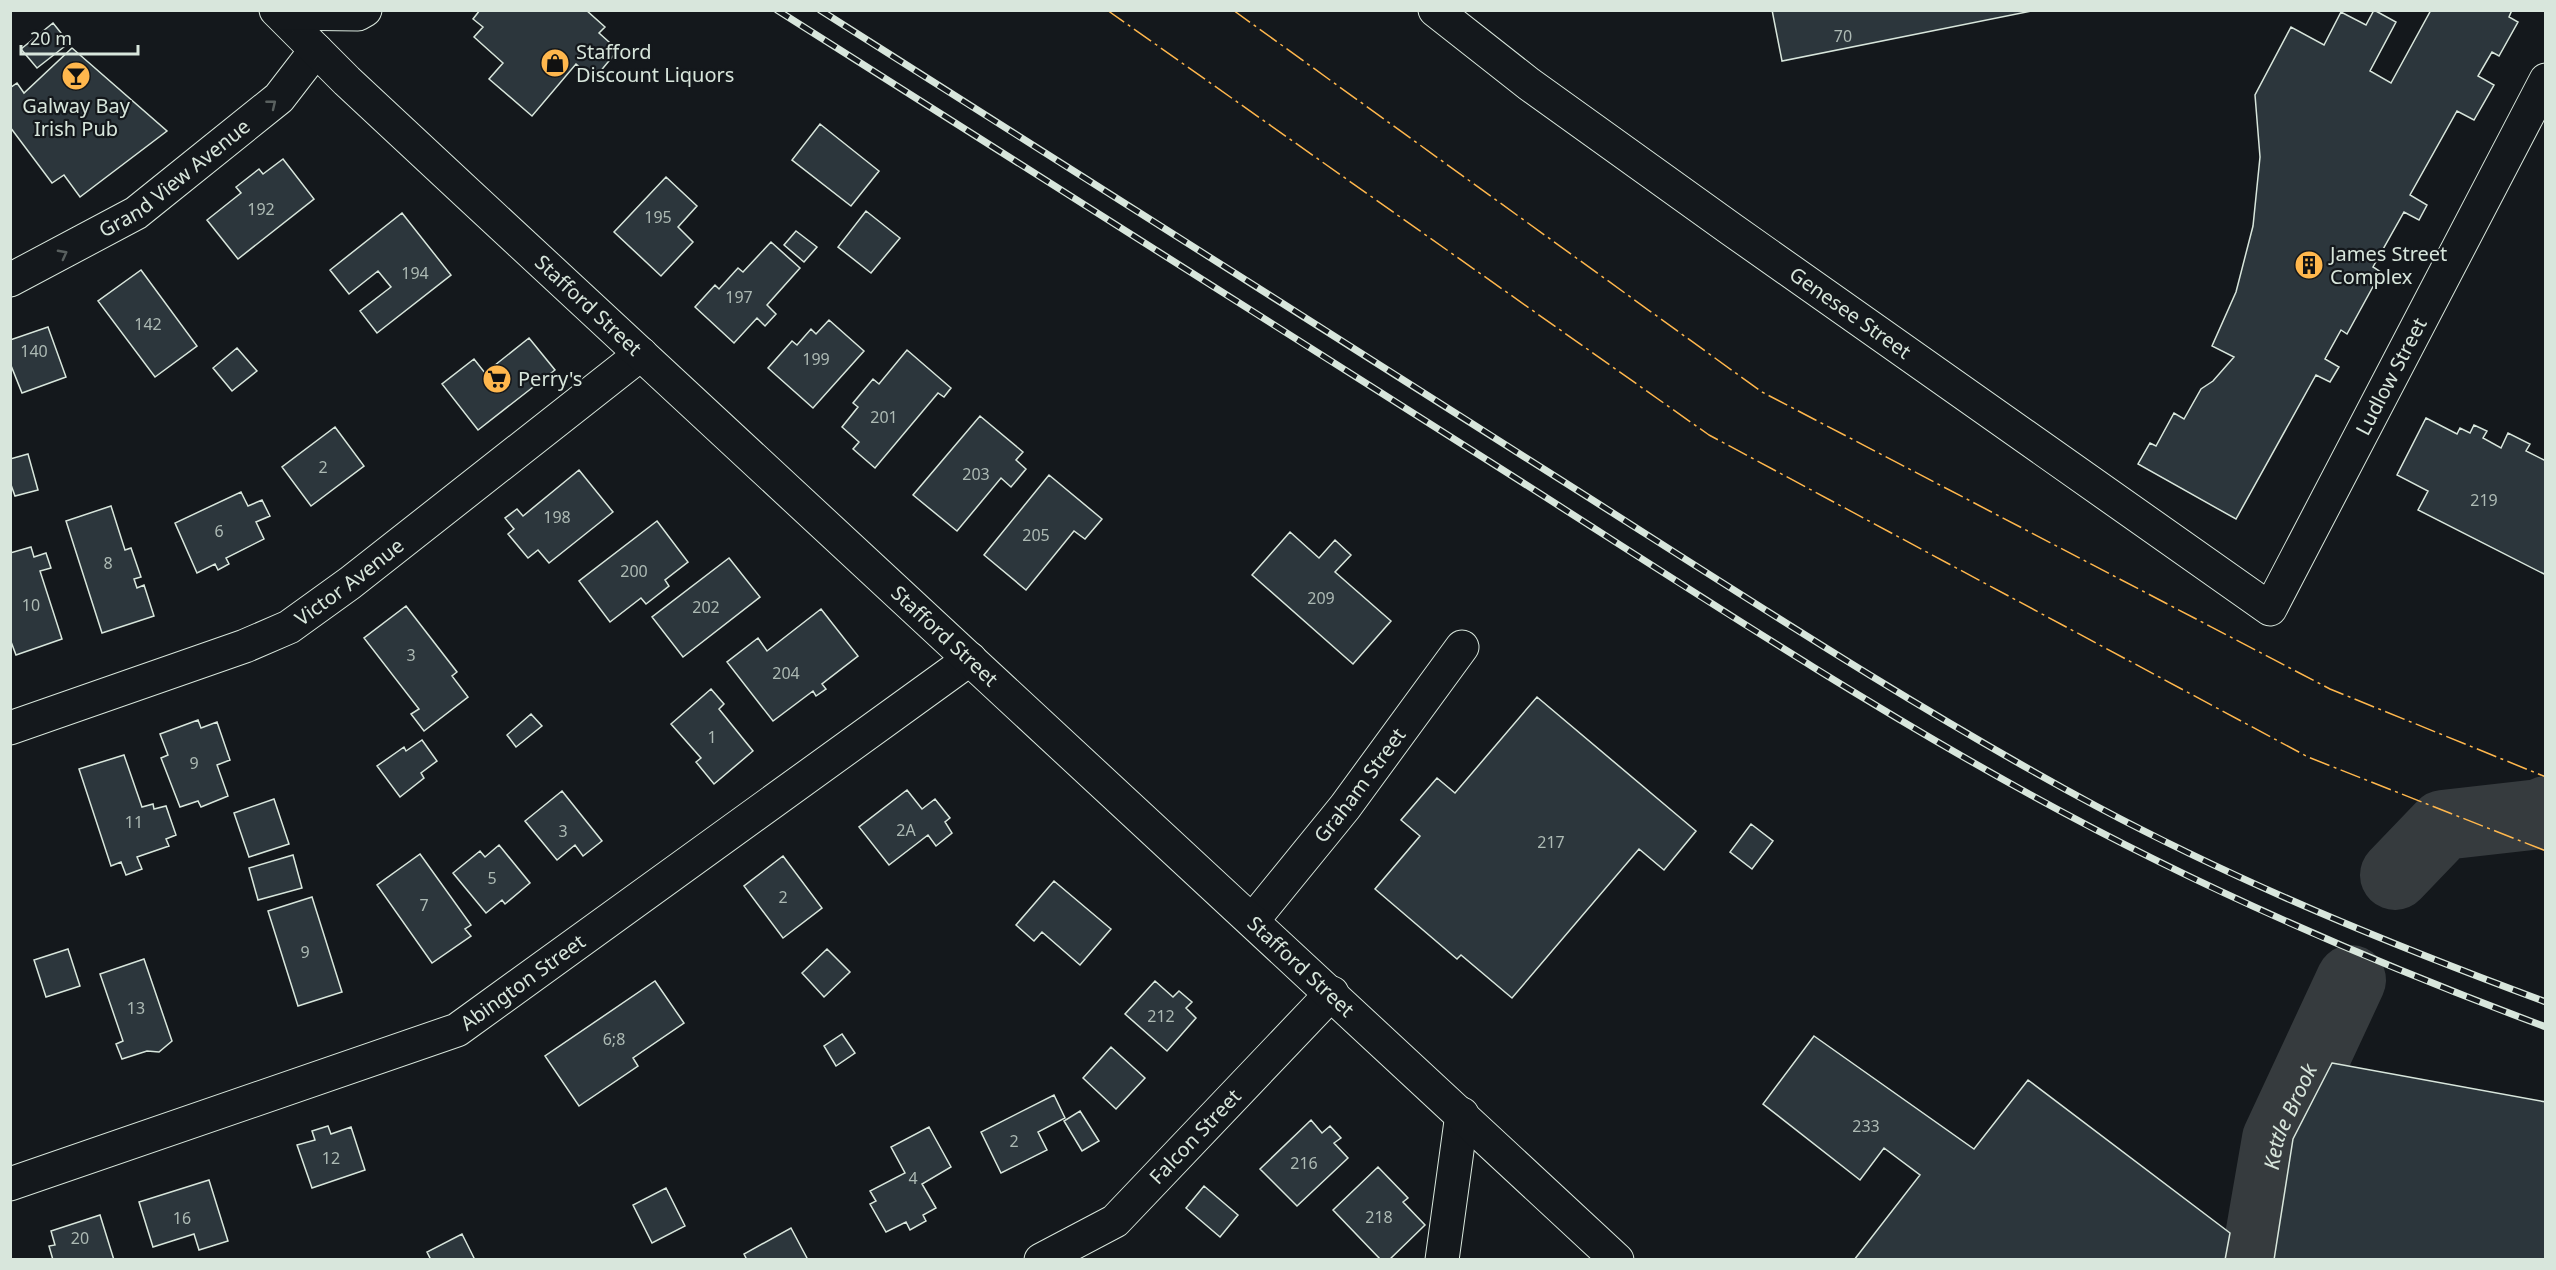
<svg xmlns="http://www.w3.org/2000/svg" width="2556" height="1270" font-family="'Noto Sans',sans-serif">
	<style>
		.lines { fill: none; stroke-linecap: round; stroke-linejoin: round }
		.river { stroke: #363b3e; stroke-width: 70 }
		.building { fill: #2c363c; stroke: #d8e6dc; stroke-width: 1.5 }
		.street-casing { stroke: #d8e6dc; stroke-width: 35 }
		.secondary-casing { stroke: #d8e6dc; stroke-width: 35 }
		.street { stroke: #14181c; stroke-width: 33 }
		.secondary { stroke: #14181c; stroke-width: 33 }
		.rail-casing { stroke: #d8e6dc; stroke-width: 7 }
		.rail { stroke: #14181c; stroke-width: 4.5; stroke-dasharray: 14; stroke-linecap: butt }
		.power { stroke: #ffb74d; stroke-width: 1.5; stroke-dasharray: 21 4.5 3 4.5; stroke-linecap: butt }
		.oneway { stroke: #59605f }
		.labels { text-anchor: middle; stroke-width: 4.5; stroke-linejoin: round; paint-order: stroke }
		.number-label { font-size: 16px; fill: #adbab4 }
		.poi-label { font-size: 20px; fill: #d8e6dc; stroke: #14181c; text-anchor: start }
		.street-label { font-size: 20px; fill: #d8e6dc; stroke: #14181c }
		.water-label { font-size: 21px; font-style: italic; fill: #d8e6dc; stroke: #14181c }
	</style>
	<rect width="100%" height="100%" fill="#14181c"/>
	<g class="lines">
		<!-- river -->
		<g class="river">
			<path d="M2395 875 2443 825 2540 814 2546 811"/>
			<path id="s1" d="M2256 1260 2277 1139 2351 980"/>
		</g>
	</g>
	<!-- building -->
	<path class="building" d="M480 10H586L605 27 599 33 618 50 594 79 576 64 532 116 489 79 503 63 474 37 483 27 473 19Z
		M1772 10H2036L1782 61Z
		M2374 10 2396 22 2370 71 2391 83 2431 10H2512L2509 17 2518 22 2499 56 2492 52 2478 76 2494 85 2474 120 2457 111 2410 195 2427 205 2419 220 2404 212 2373 267 2381 272 2347 334 2341 330 2325 359 2339 367 2330 382 2316 375 2236 519 2138 464 2150 443 2156 446 2174 413 2184 419 2201 389 2213 381 2234 357 2212 346 2236 292 2253 226 2260 157 2255 95 2291 27 2324 45 2341 12 2366 25Z
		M53 23 69 43 37 68 21 49Z
		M72 48 167 131 80 197 64 175 52 183 10 127V88L17 83 24 93Z
		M820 124 879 171 851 206 792 160Z
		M283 159 314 199 238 259 207 220 241 193 236 187 259 169 263 174Z
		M666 177 697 206 678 227 693 242 661 276 614 232Z
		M866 211 900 238 871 273 838 247Z
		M402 213 451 275 377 333 360 311 391 287 378 271 349 294 330 270Z
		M796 231 817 247 804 262 784 245Z
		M771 242 800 268 767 305 776 314 765 326 757 318 734 343 695 307 715 285 719 289 738 268 743 272Z
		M141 270 197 346 155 377 98 301Z
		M829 320 864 351 813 408 768 368 792 341 797 345 811 329 816 334Z
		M48 327 66 377 22 393 10 363V340Z
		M529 338 555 370 478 430 442 384 474 359 485 373Z
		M237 348 257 371 232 391 213 368Z
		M907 350 951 388 944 397 938 393 875 468 853 449 859 442 842 427 858 407 853 403 873 379 879 384Z
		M980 416 1023 452 1016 460 1026 469 1011 487 1001 478 957 531 913 495Z
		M2426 418 2457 434 2460 428 2470 433 2474 425 2487 431 2483 438 2501 448 2508 433 2530 444 2526 451 2546 461V575L2418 510 2428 491 2397 475Z
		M335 427 364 466 311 506 282 467Z
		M28 454 38 490 15 496 10 482V459Z
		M579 470 613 512 549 563 538 550 528 558 508 534 514 529 505 518 517 509 523 516Z
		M1049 475 1102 519 1085 539 1074 531 1026 590 984 555Z
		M241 492 248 506 262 500 270 516 256 522 264 539 226 558 229 564 218 570 215 564 197 573 175 523Z
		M111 506 125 550 131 548 141 577 134 579 137 588 144 585 154 616 102 633 66 521Z
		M657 521 688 562 665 580 669 586 646 604 641 598 610 622 579 581Z
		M1290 532 1319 558 1335 540 1351 555 1335 572 1391 621 1353 664 1252 575Z
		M31 547 34 557 46 553 51 568 40 571 62 639 16 655 10 639V553Z
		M729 558 760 597 683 657 652 617Z
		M406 606 457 672 452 676 468 697 424 731 411 714 419 709 364 638Z
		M821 609 858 656 822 684 826 689 816 696 813 691 773 721 727 662 758 638 767 651Z
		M711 689 724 704 719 709 753 751 714 784 696 762 701 758 671 724Z
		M1537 697 1696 831 1664 870 1639 849 1512 998 1461 955 1457 959 1375 889 1420 836 1401 820 1437 778 1455 793Z
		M531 714 542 726 516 747 507 735Z
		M198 720 201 728 217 722 230 760 217 765 228 796 201 807 198 801 180 807 161 758 168 755 160 734Z
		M422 740 437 761 421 773 424 778 400 797 377 766 404 747 406 751Z
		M124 755 142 807 153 804 154 809 166 806 176 835 166 839 169 846 137 857 142 869 126 875 121 862 111 866 79 769Z
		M907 790 922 809 935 799 950 818 945 822 952 833 936 846 928 835 889 865 859 827Z
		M562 791 602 841 583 856 575 845 557 860 525 821Z
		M274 799 289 844 249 857 234 813Z
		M1751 824 1773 841 1752 869 1730 852Z
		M499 845 530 883 505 904 502 900 486 913 453 873 480 851 485 857Z
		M420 854 471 925 465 929 471 936 432 963 377 885Z
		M293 855 302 888 258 900 249 868Z
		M783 856 822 908 783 938 744 886Z
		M1054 881 1111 929 1080 965 1042 932 1034 941 1016 925Z
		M312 897 342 992 298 1006 268 911Z
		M68 949 80 986 46 997 34 960Z
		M827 949 850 972 824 997 802 973Z
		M144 959 172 1041 159 1052 147 1051 122 1059 116 1044 123 1041 100 974Z
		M655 981 684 1023 633 1058 638 1066 579 1106 545 1056Z
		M1155 981 1173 997 1179 991 1192 1002 1186 1008 1196 1018 1167 1051 1125 1014Z
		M842 1034 855 1053 836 1066 824 1046Z
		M1814 1036 1974 1149 2028 1080 2230 1233 2225 1260H1854L1920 1175 1884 1148 1860 1180 1763 1104Z
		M1111 1047 1145 1078 1116 1109 1083 1078Z
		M2332 1063 2546 1102V1260H2274L2293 1139Z
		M1054 1095 1065 1118 1038 1132 1047 1150 1001 1173 981 1132Z
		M1080 1111 1099 1141 1082 1151 1064 1121Z
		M1311 1120 1322 1133 1330 1126 1341 1138 1334 1143 1348 1158 1297 1206 1260 1169Z
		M328 1126 331 1134 351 1127 365 1170 312 1188 297 1145 315 1140 312 1131Z
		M929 1127 951 1167 922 1184 936 1208 923 1215 926 1221 910 1230 906 1222 886 1232 870 1204 876 1201 870 1191 905 1173 891 1147Z
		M1378 1167 1408 1198 1403 1202 1425 1225 1389 1260H1381L1333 1210Z
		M209 1180 228 1241 199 1250 194 1234 153 1247 139 1202Z
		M1204 1186 1238 1215 1220 1237 1186 1208Z
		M666 1188 685 1226 652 1243 633 1205Z
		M100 1215 114 1260H53L49 1246 55 1245 51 1231Z
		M791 1228 808 1260H747L744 1254Z
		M462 1234 475 1260H431L427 1252Z"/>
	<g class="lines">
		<!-- street casing -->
		<g class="street-casing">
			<g id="street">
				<path id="s2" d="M1435 10 1529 84 1731 229 2270 609 2546 80"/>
				<path id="s3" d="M10 280 136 213 279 98 316 50"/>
				<path id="s4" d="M10 728 245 646 289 627 350 583 641 354"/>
				<path id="s5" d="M1253 920 1345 807 1462 647"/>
				<path id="s6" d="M10 1184 457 1030 970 659"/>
				<path id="s7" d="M1041 1260 1115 1221 1332 993"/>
				<path d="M1442 1260 1462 1114"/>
			</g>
		</g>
		<!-- secondary casing -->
		<g class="secondary-casing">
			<g id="secondary">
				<path id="s8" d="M276 10 347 81 465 191 1617 1260"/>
				<path d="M280 13 358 14 365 10"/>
			</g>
		</g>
		<!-- street -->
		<use href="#street" class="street"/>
		<!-- secondary -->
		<use href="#secondary" class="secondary"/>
		<!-- rail casing -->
		<g class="rail-casing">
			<path id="rail" d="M777 10C1020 164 1263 318 1506 472 1679 582 1851 696 2031 795 2196 886 2369 961 2546 1027
				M820 10C1054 159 1289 307 1523 456 1712 575 1899 700 2096 806 2240 883 2392 945 2546 1002"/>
		</g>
		<!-- rail -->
		<use href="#rail" class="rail"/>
		<!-- power -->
		<path class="power" d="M1107 10 1709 435 2308 757 2546 851
			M1233 10 1762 392 2330 689 2546 777"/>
	</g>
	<!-- one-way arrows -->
	<defs><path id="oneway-chevron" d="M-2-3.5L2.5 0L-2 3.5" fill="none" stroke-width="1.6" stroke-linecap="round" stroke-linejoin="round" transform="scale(1.5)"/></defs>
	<g class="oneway">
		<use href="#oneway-chevron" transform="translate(272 104) rotate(-39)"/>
		<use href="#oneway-chevron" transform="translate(63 254) rotate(-28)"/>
	</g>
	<!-- icons -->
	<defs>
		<g id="shop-disc" transform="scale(1.5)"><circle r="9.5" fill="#ffb74d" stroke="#14181c"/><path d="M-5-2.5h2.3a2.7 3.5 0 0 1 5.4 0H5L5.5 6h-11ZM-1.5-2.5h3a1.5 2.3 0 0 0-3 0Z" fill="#111"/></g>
		<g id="bar-disc" transform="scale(1.5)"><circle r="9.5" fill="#ffb74d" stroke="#14181c"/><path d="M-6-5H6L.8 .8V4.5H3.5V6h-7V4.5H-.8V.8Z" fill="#111"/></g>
		<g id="building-disc" transform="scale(1.5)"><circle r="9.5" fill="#ffb74d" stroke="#14181c"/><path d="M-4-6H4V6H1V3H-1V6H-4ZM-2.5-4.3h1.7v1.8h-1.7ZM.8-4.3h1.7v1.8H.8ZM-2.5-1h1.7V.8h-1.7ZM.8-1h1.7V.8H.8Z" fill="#111"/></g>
		<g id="supermarket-disc" transform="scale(1.5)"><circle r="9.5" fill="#ffb74d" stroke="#14181c"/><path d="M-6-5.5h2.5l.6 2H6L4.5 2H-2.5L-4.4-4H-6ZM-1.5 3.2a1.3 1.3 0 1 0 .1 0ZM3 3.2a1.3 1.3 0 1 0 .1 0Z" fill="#111"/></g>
	</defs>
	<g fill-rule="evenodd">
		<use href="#shop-disc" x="555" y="63"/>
		<use href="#bar-disc" x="76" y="76"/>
		<use href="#building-disc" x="2309" y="265"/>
		<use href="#supermarket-disc" x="497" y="379"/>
	</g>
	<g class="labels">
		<!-- number labels -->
		<g class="number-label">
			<text x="1843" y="42">70</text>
			<text x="261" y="215">192</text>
			<text x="658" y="223">195</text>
			<text x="415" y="279">194</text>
			<text x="739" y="303">197</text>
			<text x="148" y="330">142</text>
			<text x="34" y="357">140</text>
			<text x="816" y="365">199</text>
			<text x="884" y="423">201</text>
			<text x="323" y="473">2</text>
			<text x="976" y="480">203</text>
			<text x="2484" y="506">219</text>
			<text x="557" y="523">198</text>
			<text x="219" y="537">6</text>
			<text x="1036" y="541">205</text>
			<text x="108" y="569">8</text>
			<text x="634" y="577">200</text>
			<text x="1321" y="604">209</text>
			<text x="31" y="611">10</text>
			<text x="706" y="613">202</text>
			<text x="411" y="661">3</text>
			<text x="786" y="679">204</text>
			<text x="712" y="743">1</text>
			<text x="194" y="769">9</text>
			<text x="134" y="828">11</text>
			<text x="906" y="836">2A</text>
			<text x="563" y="837">3</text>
			<text x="1551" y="848">217</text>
			<text x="492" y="884">5</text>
			<text x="783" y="903">2</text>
			<text x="424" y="911">7</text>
			<text x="305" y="958">9</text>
			<text x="136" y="1014">13</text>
			<text x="1161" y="1022">212</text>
			<text x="614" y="1045">6;8</text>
			<text x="1866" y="1132">233</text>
			<text x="1014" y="1147">2</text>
			<text x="331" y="1164">12</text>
			<text x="1304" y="1169">216</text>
			<text x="913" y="1184">4</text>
			<text x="1379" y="1223">218</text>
			<text x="182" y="1224">16</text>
			<text x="80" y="1244">20</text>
		</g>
		<!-- poi labels -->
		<g class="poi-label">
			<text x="576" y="59">Stafford<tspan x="576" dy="23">Discount Liquors</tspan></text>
			<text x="76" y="113" text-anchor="middle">Galway Bay<tspan x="76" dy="23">Irish Pub</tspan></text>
			<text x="2330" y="261">James Street<tspan x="2330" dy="23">Complex</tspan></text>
			<text x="518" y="386">Perry's</text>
		</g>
		<!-- street labels -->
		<g class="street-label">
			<text dy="7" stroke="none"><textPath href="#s3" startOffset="194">Grand View Avenue</textPath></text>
			<text dy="7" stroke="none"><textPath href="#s8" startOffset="430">Stafford Street</textPath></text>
			<text dy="7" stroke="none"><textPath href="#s2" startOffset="514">Genesee Street</textPath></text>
			<text dy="7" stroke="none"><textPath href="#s2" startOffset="1290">Ludlow Street</textPath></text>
			<text dy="7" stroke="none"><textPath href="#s4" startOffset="372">Victor Avenue</textPath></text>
			<text dy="7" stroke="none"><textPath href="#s8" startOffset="916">Stafford Street</textPath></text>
			<text dy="7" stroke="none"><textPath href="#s5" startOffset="172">Graham Street</textPath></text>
			<text dy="7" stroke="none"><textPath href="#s8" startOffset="1402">Stafford Street</textPath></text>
			<text dy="7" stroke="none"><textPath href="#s6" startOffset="554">Abington Street</textPath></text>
			<text dy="7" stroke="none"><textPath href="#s7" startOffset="200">Falcon Street</textPath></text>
		</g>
		<!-- water labels -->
		<g class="water-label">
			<text dy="7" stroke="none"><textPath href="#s1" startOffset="148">Kettle Brook</textPath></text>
		</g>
	</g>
	<!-- border -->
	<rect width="2556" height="1270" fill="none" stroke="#d8e6dc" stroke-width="24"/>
	<!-- scale -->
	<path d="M21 45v9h117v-9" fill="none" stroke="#d8e6dc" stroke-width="3"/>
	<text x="30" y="45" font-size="18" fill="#d8e6dc" stroke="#14181c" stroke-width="4.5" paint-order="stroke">20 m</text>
</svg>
